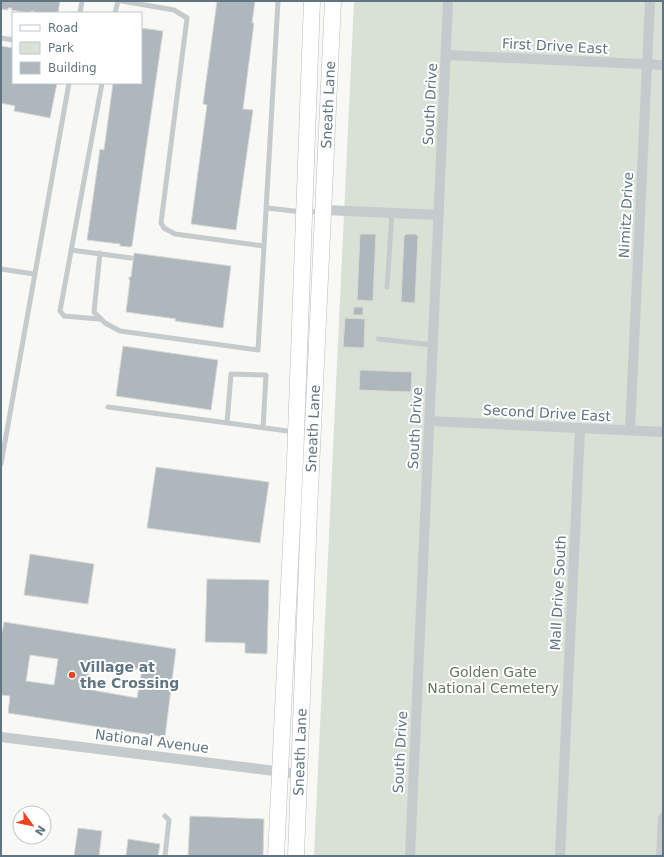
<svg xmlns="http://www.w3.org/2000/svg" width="664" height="857" font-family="'DejaVu Sans',sans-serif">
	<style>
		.green { fill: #d9e0d5 }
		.building { fill: #adb7bc; stroke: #d9d9d7; fill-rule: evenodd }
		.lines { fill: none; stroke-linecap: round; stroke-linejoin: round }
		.primary-casing { stroke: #b8bdc0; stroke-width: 17 }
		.service { stroke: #c5cacd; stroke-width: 5 }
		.minor { stroke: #c5cacd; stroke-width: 10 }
		.primary { stroke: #fff; stroke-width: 16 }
		.poi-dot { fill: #ef441d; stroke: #fff; stroke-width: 1.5 }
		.labels { text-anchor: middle; stroke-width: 4; stroke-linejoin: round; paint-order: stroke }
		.street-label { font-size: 14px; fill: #607582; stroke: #fff }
		.poi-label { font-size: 14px; font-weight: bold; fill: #607582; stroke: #fff; text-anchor: start }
		.park-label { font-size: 14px; fill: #667960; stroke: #fff }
	</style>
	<rect width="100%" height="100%" fill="#f8f8f4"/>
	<!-- green -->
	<path class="green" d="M354 1H663V856H314Z"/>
	<!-- building -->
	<path class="building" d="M1 1H60L58 13H34V11H31V13L11 10 12 8H8V10L1 9Z
		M217 1H255L252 23H254L243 109 253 110 236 230 191 224 207 105 203 104Z
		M141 28 163 31 132 246 130 247 120 246V244L87 240 100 149 104 150 113 83H141Z
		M1 46 13 48V83H57L50 118 14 111 15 106 1 103Z
		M360 234H376L373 301 357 300Z
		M406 234H416L418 236 415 303 401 302 404 236Z
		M134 253 231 266 223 328 175 321 176 319 126 312 130 280H129V277H131Z
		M354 307H363V315H353Z
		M345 318 365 319 364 348 343 347Z
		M123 346 218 360 211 410 116 396Z
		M360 370 412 372 411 392 359 390Z
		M156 467 269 482 260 543 147 528Z
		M30 554 94 564 88 604 24 595Z
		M207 579 269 580 267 654 245 653V643L205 642Z
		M4 622 176 649 165 737 8 713 10 696 1 695V637ZM30 655 58 659 54 685 26 681ZM91 661 142 670 137 698 86 689Z
		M190 816 264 819 263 856H188Z
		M78 828 102 831 99 856H74Z
		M128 839 160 844 158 856H126Z"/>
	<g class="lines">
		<!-- primary casing -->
		<g class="primary-casing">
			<g id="primary">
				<path d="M276 856 295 461 312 1"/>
				<path id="s1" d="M296 856 309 512 333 1"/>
			</g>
		</g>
		<!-- service -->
		<path class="service" d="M122 1 174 10 187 18 161 223 164 228 175 234 264 246
			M80 13 82 1
			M115 13 118 1
			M1 38 13 40
			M267 208 303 212 321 211
			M71 250 131 258
			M100 253 94 312 105 323 120 331 258 350 278 1
			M1 269 34 274
			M387 287 392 213
			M99 319 64 316 60 311 102 83
			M378 339 433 345
			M108 407 295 432
			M227 423 231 374 266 375 263 428
			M1 464 69 83
			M165 816 169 820 165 856"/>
		<!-- minor -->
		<path class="minor" d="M446 55 663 65
			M324 210 439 215
			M429 421 663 432
			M630 430 650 1
			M1 737 299 774
			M410 856 448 1
			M560 856 580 428
			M661 856 663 818"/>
		<!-- primary -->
		<use href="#primary" class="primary"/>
	</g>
	<!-- markers -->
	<circle class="poi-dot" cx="72" cy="675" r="4"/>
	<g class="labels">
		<!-- street labels -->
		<g class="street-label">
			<text transform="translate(555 46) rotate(3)" y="5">First Drive East</text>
			<text transform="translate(430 104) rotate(-87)" y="5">South Drive</text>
			<text dy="5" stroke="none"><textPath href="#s1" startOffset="752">Sneath Lane</textPath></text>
			<text transform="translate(626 215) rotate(-87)" y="5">Nimitz Drive</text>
			<text transform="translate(547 413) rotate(3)" y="5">Second Drive East</text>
			<text dy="5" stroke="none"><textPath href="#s1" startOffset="428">Sneath Lane</textPath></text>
			<text transform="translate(415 428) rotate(-87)" y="5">South Drive</text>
			<text transform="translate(558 593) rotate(-87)" y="5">Mall Drive South</text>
			<text transform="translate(152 741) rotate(7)" y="5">National Avenue</text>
			<text dy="5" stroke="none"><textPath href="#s1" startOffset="104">Sneath Lane</textPath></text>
			<text transform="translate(400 752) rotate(-87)" y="5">South Drive</text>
		</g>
		<!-- poi labels -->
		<g class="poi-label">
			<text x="80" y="672">Village at<tspan x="80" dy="16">the Crossing</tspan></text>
		</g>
		<!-- park labels -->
		<g class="park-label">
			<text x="493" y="677">Golden Gate<tspan x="493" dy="16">National Cemetery</tspan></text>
		</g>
	</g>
	<!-- border -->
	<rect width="664" height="857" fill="none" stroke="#607582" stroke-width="4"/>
	<!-- legend -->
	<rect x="12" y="12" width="130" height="72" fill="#ffffff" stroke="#bfc8cd"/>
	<rect x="20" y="25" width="20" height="6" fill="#ffffff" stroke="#bfc8cd"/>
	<text x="48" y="32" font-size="12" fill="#607582">Road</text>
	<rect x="20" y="42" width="20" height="12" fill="#d9e0d5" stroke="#bfc8cd"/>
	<text x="48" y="52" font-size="12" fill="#607582">Park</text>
	<rect x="20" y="62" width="20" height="12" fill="#adb7bc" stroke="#bfc8cd"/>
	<text x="48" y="72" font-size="12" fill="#607582">Building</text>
	<!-- north arrow -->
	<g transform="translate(32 825) rotate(123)"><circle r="19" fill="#ffffff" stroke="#bfc8cd"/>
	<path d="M0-3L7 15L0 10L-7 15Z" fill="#ef441d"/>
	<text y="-6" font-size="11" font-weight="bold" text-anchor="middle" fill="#607582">N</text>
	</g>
</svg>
